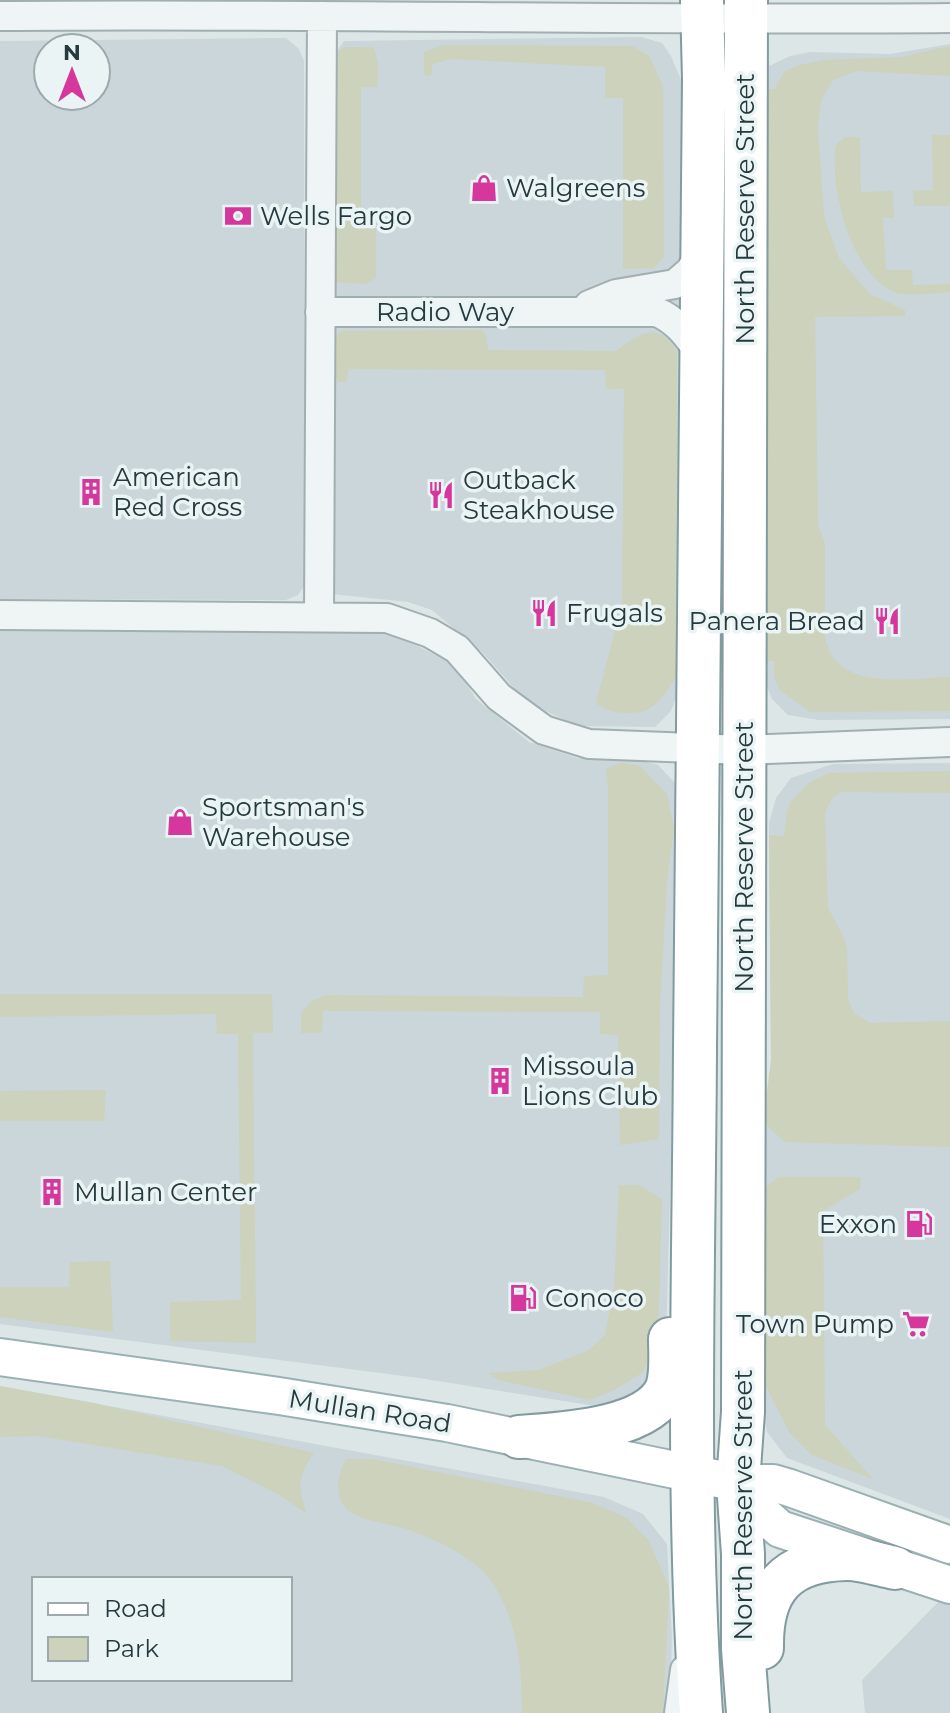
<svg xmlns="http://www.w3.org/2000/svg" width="950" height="1713" font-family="Montserrat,sans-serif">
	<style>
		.built { fill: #cad6d9; fill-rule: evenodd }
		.green { fill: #ccd2bc }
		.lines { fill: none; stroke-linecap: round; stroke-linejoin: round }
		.minor-casing { stroke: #a1afb1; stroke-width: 32 }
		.major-casing { stroke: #9ab1b4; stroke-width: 40 }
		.highway-casing { stroke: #829b9f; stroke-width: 46 }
		.minor { stroke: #eff4f5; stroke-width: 28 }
		.major { stroke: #fff; stroke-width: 36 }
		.highway { stroke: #fff; stroke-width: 42 }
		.labels { text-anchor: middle; stroke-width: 7; stroke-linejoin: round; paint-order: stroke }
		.poi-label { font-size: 26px; fill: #253a3e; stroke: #ebf4f5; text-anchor: start }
		.street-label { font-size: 26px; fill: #253a3e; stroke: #ebf4f5 }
	</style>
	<rect width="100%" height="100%" fill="#dce6e7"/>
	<!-- built -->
	<path class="built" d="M641 37 662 43 671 56 682 82 683 680 671 711 655 727 578 726 535 706 520 695 484 654 432 610 408 602 332 594 334 55 344 41Z
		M286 38 299 49 304 61 305 585 298 595 286 600 0 599V41ZM96 48V96H48V48Z
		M950 44V719L819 720 788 715 772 699 761 672 763 85 769 66 790 56 810 52 890 54Z
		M0 628 391 632 456 666 476 699 529 742 577 758H631L658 765 675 783 681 800 666 1340 662 1371 630 1399 595 1406 419 1378 0 1324Z
		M950 763V1519L787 1458 767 1432 758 1384V1191L771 1060 769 823 776 798 791 778 833 764Z
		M0 1386 604 1497 643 1514 667 1544 672 1636 670 1713H0ZM34 1579H290V1679H34Z
		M943 1597 950 1600V1713H865L862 1680Z"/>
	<!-- green -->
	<path class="green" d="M444 45 632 46 649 56 663 86 664 257 654 268 623 269V98H605V67L452 59 432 64 431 76 424 75V52Z
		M950 46V76L857 71 833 80 821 100 818 129 824 216 839 258 870 294 905 310V316L815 317 818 524 825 544V638C837 693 908 678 950 677V711L810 712 780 690 774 677V661H759L763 90 775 89 784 72 799 65 824 60 902 57Z
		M344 47H374L378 63 377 87H361V217L376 218V278L365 284 336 282 328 262 334 55Z
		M932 135H950V206H914L913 191 933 190Z
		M845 137H860L861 192 893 191 894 218H883L886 270H912L913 285 950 284V292C937 293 905 297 895 292 850 274 829 187 836 145Z
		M481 330 486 334 488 350 616 351C639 334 658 319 677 352V676C662 697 654 715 626 713 612 712 606 711 596 703L622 604 624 389H606L605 370 349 369 346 382H338L330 364 332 339 342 331Z
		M621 763 640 766 667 794 674 828 667 881 660 1006 659 1139 620 1145 618 1035 600 1034V1012L323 1011 322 1033H301V1013L310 1002 326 995 583 997 584 976 608 975V787L606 769Z
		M950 771V793L841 792 833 797 825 812 828 908 844 937 847 950 848 999 854 1013 870 1023 950 1021V1147L785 1142 763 1122 771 1060 769 835 784 836 787 811 792 800 809 783 828 773Z
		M0 994H272L273 1033H253L256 1343 170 1341V1302L241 1300 238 1034H217L216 1014 0 1017Z
		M106 1090 104 1121H0V1091Z
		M779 1177H861L860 1189 823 1211 825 1425 873 1479 812 1455 789 1432 758 1371V1198L768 1185Z
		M619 1185H639L662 1199 658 1345 642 1373 614 1390 590 1400 499 1380 488 1373 539 1370 589 1350 605 1335 614 1289Z
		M110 1261 113 1332 0 1317V1287H69L70 1262Z
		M0 1386 94 1403 314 1453C297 1477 298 1487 307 1514L278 1494 222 1466 38 1436 0 1437Z
		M346 1459H373L593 1503 627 1518 649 1541 669 1587 663 1713H522C522 1666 518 1618 489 1578 474 1557 424 1533 399 1527 385 1523 365 1521 352 1513 333 1502 336 1476 346 1459Z"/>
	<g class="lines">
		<!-- minor casing -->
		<g class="minor-casing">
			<path id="minor" d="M0 16C317 13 633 21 950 18
				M589 305 616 294 675 284 690 271 701 253
				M320 312H657C676 320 687 335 699 352
				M0 615 387 618 430 633 457 649 499 697 544 730 589 744 744 750 950 742
				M319 617 322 16
				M679 1713 685 1670"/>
		</g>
		<!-- major casing -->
		<g class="major-casing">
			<path id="major" d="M0 1357 279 1396 447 1423 738 1483H773L790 1488 950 1545
				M738 1483 756 1508 780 1529 950 1585"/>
		</g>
		<!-- highway casing -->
		<g class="highway-casing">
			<path id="highway" d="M746 0 743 1412 738 1483 743 1554V1649L748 1713
				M519 1437C557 1434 649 1431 667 1388 672 1373 670 1354 670 1339
				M762 1648C761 1589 786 1560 847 1559 862 1559 880 1565 895 1568
				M701 1713C686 1492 694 1269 695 1048 697 725 699 402 704 79L702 0"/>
		</g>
		<!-- minor -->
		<use href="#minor" class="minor"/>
		<!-- major -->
		<use href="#major" class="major"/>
		<!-- highway -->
		<use href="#highway" class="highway"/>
	</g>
	<!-- icons -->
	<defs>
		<g id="shop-bare" transform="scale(2.16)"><path d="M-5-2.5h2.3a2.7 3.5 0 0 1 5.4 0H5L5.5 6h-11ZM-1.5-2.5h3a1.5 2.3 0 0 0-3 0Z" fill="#d6379d" stroke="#ebf4f5" stroke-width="2.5" paint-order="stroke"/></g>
		<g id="bank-bare" transform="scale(2.16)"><path d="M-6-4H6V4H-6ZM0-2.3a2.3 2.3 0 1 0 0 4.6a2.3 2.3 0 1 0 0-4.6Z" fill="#d6379d" stroke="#ebf4f5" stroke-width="2.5" paint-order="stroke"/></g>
		<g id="building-bare" transform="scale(2.16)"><path d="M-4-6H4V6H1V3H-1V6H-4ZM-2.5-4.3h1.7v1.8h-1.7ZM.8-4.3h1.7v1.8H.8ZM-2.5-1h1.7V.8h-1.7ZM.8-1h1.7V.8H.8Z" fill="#d6379d" stroke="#ebf4f5" stroke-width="2.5" paint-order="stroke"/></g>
		<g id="restaurant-bare" transform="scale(2.16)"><path d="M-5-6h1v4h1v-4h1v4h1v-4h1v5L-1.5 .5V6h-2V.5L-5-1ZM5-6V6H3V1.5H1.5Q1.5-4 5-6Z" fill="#d6379d" stroke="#ebf4f5" stroke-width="2.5" paint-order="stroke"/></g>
		<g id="fuel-bare" transform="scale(2.16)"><path d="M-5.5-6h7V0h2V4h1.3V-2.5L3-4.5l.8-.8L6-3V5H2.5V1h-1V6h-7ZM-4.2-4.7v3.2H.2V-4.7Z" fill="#d6379d" stroke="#ebf4f5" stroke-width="2.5" paint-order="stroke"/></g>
		<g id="supermarket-bare" transform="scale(2.16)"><path d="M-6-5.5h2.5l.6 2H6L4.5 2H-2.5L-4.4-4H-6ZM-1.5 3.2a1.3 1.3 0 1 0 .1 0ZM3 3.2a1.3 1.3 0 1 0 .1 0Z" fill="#d6379d" stroke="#ebf4f5" stroke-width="2.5" paint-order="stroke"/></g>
	</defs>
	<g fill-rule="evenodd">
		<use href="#shop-bare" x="484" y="188"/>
		<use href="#bank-bare" x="238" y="216"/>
		<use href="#building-bare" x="91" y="492"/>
		<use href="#restaurant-bare" x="441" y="495"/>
		<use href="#restaurant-bare" x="544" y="613"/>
		<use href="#restaurant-bare" x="887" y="621"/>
		<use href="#shop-bare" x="180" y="822"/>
		<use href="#building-bare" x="500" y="1081"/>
		<use href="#building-bare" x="52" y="1192"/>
		<use href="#fuel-bare" x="919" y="1224"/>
		<use href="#fuel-bare" x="523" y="1298"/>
		<use href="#supermarket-bare" x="916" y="1324"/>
	</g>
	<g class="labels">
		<!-- poi labels -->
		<g class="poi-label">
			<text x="506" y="197">Walgreens</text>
			<text x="260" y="225">Wells Fargo</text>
			<text x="113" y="486">American<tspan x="113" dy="30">Red Cross</tspan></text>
			<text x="463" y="489">Outback<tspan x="463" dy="30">Steakhouse</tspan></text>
			<text x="566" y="622">Frugals</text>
			<text x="865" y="630" text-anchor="end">Panera Bread</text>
			<text x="202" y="816">Sportsman's<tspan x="202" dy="30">Warehouse</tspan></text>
			<text x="522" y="1075">Missoula<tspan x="522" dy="30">Lions Club</tspan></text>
			<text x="74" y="1201">Mullan Center</text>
			<text x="897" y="1233" text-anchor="end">Exxon</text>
			<text x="545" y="1307">Conoco</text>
			<text x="894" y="1333" text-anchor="end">Town Pump</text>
		</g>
		<!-- street labels -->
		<g class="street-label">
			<text transform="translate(745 209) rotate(-90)" y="9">North Reserve Street</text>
			<text x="445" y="321">Radio Way</text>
			<text transform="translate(744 857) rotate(-90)" y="9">North Reserve Street</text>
			<text transform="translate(370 1411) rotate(9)" y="9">Mullan Road</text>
			<text transform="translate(743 1505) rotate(-90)" y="9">North Reserve Street</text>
		</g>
	</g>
	<!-- legend -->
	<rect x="32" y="1577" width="260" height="104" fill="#ebf4f5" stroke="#9caaac" stroke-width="2"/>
	<rect x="48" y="1603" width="40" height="12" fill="#ffffff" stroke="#9caaac" stroke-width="2"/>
	<text x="104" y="1617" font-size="24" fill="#253a3e">Road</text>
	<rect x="48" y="1637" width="40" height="24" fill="#ccd2bc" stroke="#9caaac" stroke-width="2"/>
	<text x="104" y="1657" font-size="24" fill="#253a3e">Park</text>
	<!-- north arrow -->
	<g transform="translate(72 72)"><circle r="38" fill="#ebf4f5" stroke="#9caaac" stroke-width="2"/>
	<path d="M0-6L14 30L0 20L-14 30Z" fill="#d6379d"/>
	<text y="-12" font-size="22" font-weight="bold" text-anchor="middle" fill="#253a3e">N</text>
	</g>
</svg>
